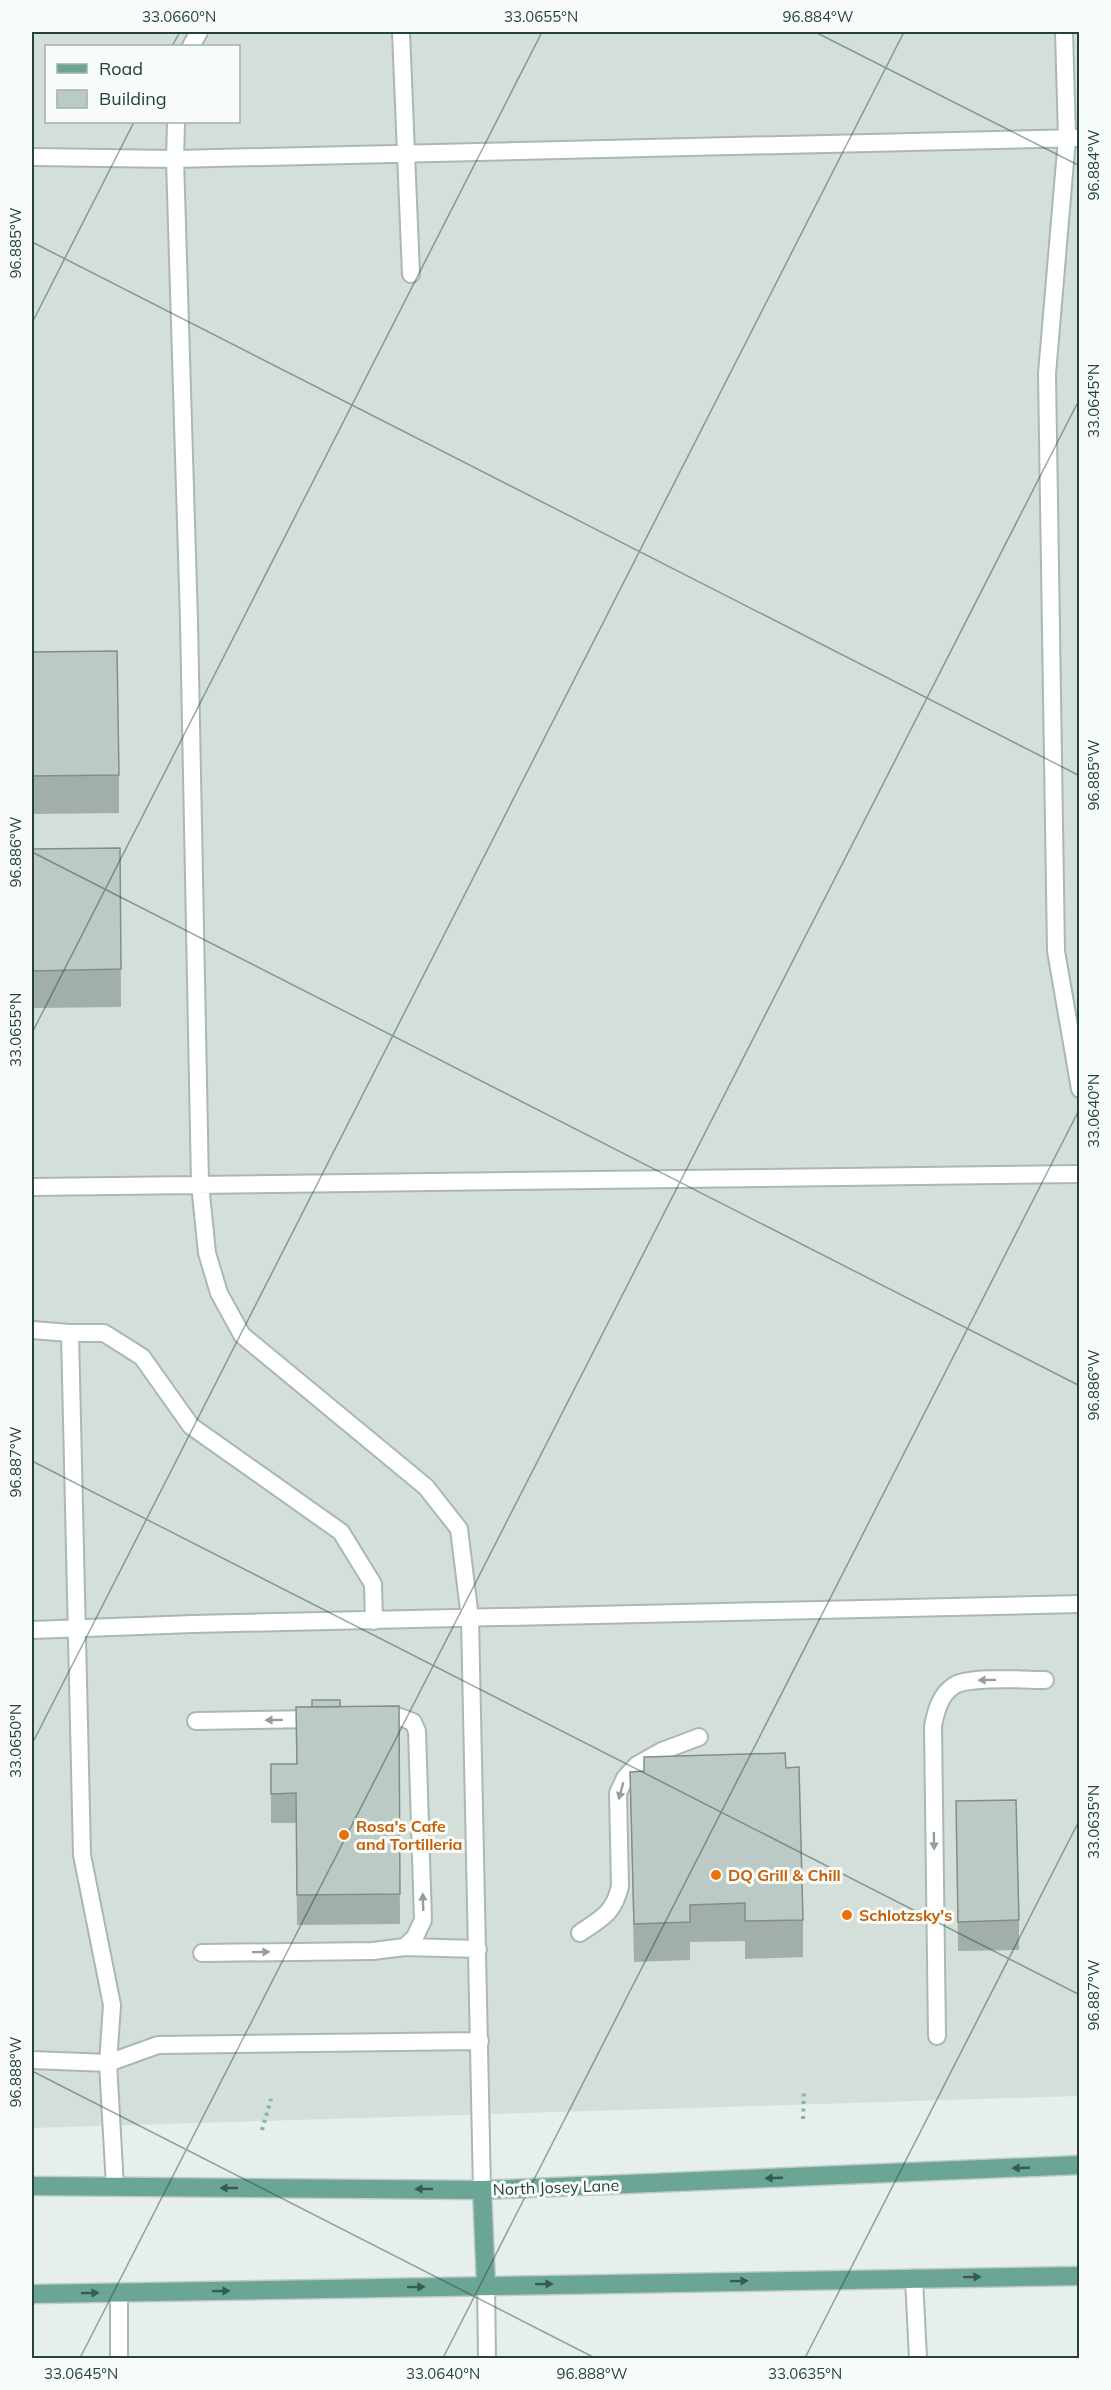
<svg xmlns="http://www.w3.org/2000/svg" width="1111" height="2390" font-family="Mulish,sans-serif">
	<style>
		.built { fill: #d4dfda; fill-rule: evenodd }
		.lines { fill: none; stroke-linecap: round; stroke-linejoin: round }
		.lane-casing { stroke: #a8b8b2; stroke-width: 20 }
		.primary-casing { stroke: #c2cac8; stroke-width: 21 }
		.path { stroke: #86b3a5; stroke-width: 4; stroke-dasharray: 3 4.5; stroke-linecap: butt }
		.lane { stroke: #fff; stroke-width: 16 }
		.primary { stroke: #6aa596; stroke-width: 18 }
		.wall { fill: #a1aea9 }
		.building { fill: #bbcac4; stroke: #838d89; stroke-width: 1.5 }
		.oneway { fill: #92a09c }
		.oneway2 { fill: #365b51 }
		.ticks { fill: none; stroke: #24423a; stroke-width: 1.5; stroke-opacity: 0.45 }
		.food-dot { fill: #e8710a; stroke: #f7fbf9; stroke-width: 2 }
		.labels { text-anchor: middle; stroke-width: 6; stroke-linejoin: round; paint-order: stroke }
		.food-label { font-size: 16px; font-weight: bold; fill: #c56008; stroke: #f7fbf9; text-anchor: start }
		.street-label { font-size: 16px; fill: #24423a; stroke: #f7fbf9 }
		.neatline { fill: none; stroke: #24423a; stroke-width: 2 }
		.ticks-label { font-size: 15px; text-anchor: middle; fill: #24423a }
	</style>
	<rect width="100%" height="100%" fill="#e6efeb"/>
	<!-- built -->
	<path class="built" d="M32 32H1079V2096L32 2128ZM46 46H238V122H46Z"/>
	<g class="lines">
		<!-- lane casing -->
		<g class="lane-casing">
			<path id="lane" d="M401 32 411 274
				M1064 32 1067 138 1047 374 1056 951 1080 1089
				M191 46 199 32
				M176 122 175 159 189 621 200 1184 207 1253 219 1293 242 1335 426 1487 459 1529 470 1618 482 2190
				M32 157 175 159 1080 138
				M32 1187 1080 1174
				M32 1330 70 1333H104L142 1357 191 1426 341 1532 373 1584 374 1621
				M70 1333 82 1855 112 2005 108 2063 115 2187
				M32 1630 193 1624 1080 1604
				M196 1721 316 1719
				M580 1933C602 1918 614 1913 620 1886L618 1793 625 1778 637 1765 662 1751 699 1737
				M405 1947 478 1949
				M202 1953 373 1951 405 1947 415 1937 423 1920 417 1731 413 1722 400 1717H378
				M937 2036 933 1726C936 1711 940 1694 955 1685 972 1676 1025 1680 1045 1680
				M32 2060 108 2063 158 2045 480 2041
				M914 2278 918 2358
				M486 2285 487 2358
				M119 2292V2358"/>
		</g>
		<!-- primary casing -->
		<g class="primary-casing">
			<path id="primary" d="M32 2186 482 2190 1080 2165
				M482 2190 486 2285
				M32 2294 1080 2276"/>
		</g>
		<!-- path -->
		<path class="path" d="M803 2119 804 2090
			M262 2130 271 2099"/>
		<!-- lane -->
		<use href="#lane" class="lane"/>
		<!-- primary -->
		<use href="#primary" class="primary"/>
	</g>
	<!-- wall -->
	<path class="wall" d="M32 652 119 775V813L32 814Z
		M120 848 121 1007 32 1008V849Z
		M312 1700 340 1707 399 1706 400 1924 297 1925 296 1823H271V1764H296V1707H312Z
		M786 1768 803 1920V1957L745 1959V1941L690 1942V1960L634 1962 630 1772Z
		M956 1801 1019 1920V1950L958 1951Z"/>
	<!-- building -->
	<path class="building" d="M117 651 119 775 32 776V652Z
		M120 848 121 969 32 971V849Z
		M312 1700H340V1707H312Z
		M399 1706 400 1894 297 1895 296 1793 271 1794V1764H297L296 1707Z
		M785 1753 786 1768 799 1767 803 1920 745 1921V1903L690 1905V1922L634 1924 630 1772 644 1771V1757Z
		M1016 1800 1019 1920 958 1922 956 1801Z"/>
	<!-- one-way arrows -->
	<defs><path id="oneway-solid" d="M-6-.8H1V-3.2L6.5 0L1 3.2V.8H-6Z" transform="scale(1.5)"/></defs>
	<g class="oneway">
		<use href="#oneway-solid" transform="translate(987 1680) rotate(179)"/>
		<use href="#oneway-solid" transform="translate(274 1720) rotate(179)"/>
		<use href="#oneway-solid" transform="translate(621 1791) rotate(105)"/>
		<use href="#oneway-solid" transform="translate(934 1841) rotate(89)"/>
		<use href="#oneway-solid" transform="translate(423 1902) rotate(-92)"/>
		<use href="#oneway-solid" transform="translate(261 1952) rotate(-1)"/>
	</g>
	<g class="oneway2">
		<use href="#oneway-solid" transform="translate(1021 2168) rotate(178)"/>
		<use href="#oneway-solid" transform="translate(774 2178) rotate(178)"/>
		<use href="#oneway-solid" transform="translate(229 2188) rotate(-180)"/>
		<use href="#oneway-solid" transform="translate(424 2189) rotate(-180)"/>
		<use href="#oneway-solid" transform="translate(972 2277) rotate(-1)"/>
		<use href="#oneway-solid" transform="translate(739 2281) rotate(-1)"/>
		<use href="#oneway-solid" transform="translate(544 2284) rotate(-1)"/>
		<use href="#oneway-solid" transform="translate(416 2287) rotate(-1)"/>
		<use href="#oneway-solid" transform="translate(221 2291) rotate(-1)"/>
		<use href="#oneway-solid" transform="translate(90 2293) rotate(-1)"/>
	</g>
	<!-- ticks -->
	<path class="ticks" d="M815 32 1080 166M172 46 180 32M32 242 1080 776M32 323 134 122M32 852 1080 1386M32 1033 542 32M32 1461 1080 1995M32 1744 904 32M32 2071 595 2358M80 2358 1080 398M443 2358 1080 1108M805 2358 1080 1819"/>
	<!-- markers -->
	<g class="food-dot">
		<circle cx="344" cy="1835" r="6"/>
		<circle cx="716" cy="1875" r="6"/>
		<circle cx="847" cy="1915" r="6"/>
	</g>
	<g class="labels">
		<!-- food labels -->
		<g class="food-label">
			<text x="356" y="1832">Rosa's Cafe<tspan x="356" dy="18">and Tortilleria</tspan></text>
			<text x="728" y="1881">DQ Grill &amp; Chill</text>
			<text x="859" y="1921">Schlotzsky's</text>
		</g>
		<!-- street labels -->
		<g class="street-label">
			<text transform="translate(556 2187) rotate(-2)" y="6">North Josey Lane</text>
		</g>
	</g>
	<!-- border -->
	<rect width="1111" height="2390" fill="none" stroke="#f7fbf9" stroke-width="66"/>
	<!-- legend -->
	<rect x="45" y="45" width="195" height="78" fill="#f7fbf9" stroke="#a3b1ad" stroke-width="1.5"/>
	<rect x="57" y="64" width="30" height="9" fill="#6aa596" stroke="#a3b1ad" stroke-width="1.5"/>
	<text x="99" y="75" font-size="18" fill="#24423a">Road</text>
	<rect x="57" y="90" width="30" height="18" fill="#bbcac4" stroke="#a3b1ad" stroke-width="1.5"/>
	<text x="99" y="105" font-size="18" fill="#24423a">Building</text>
	<rect x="33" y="33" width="1045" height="2324" class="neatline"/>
	<g class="ticks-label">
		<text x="179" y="22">33.0660°N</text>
		<text x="541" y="22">33.0655°N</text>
		<text x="818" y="22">96.884°W</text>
		<text transform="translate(1094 165) rotate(-90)" y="5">96.884°W</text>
		<text transform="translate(16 243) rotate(-90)" y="5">96.885°W</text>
		<text transform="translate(1094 401) rotate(-90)" y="5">33.0645°N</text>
		<text transform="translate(1094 775) rotate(-90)" y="5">96.885°W</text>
		<text transform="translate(16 852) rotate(-90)" y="5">96.886°W</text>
		<text transform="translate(16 1030) rotate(-90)" y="5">33.0655°N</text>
		<text transform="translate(1094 1111) rotate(-90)" y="5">33.0640°N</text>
		<text transform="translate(1094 1385) rotate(-90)" y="5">96.886°W</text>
		<text transform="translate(16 1462) rotate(-90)" y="5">96.887°W</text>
		<text transform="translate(16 1741) rotate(-90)" y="5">33.0650°N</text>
		<text transform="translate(1094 1822) rotate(-90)" y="5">33.0635°N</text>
		<text transform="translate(1094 1995) rotate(-90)" y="5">96.887°W</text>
		<text transform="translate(16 2072) rotate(-90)" y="5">96.888°W</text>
		<text x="81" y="2379">33.0645°N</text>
		<text x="443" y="2379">33.0640°N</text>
		<text x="592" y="2379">96.888°W</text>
		<text x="805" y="2379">33.0635°N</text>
	</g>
</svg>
